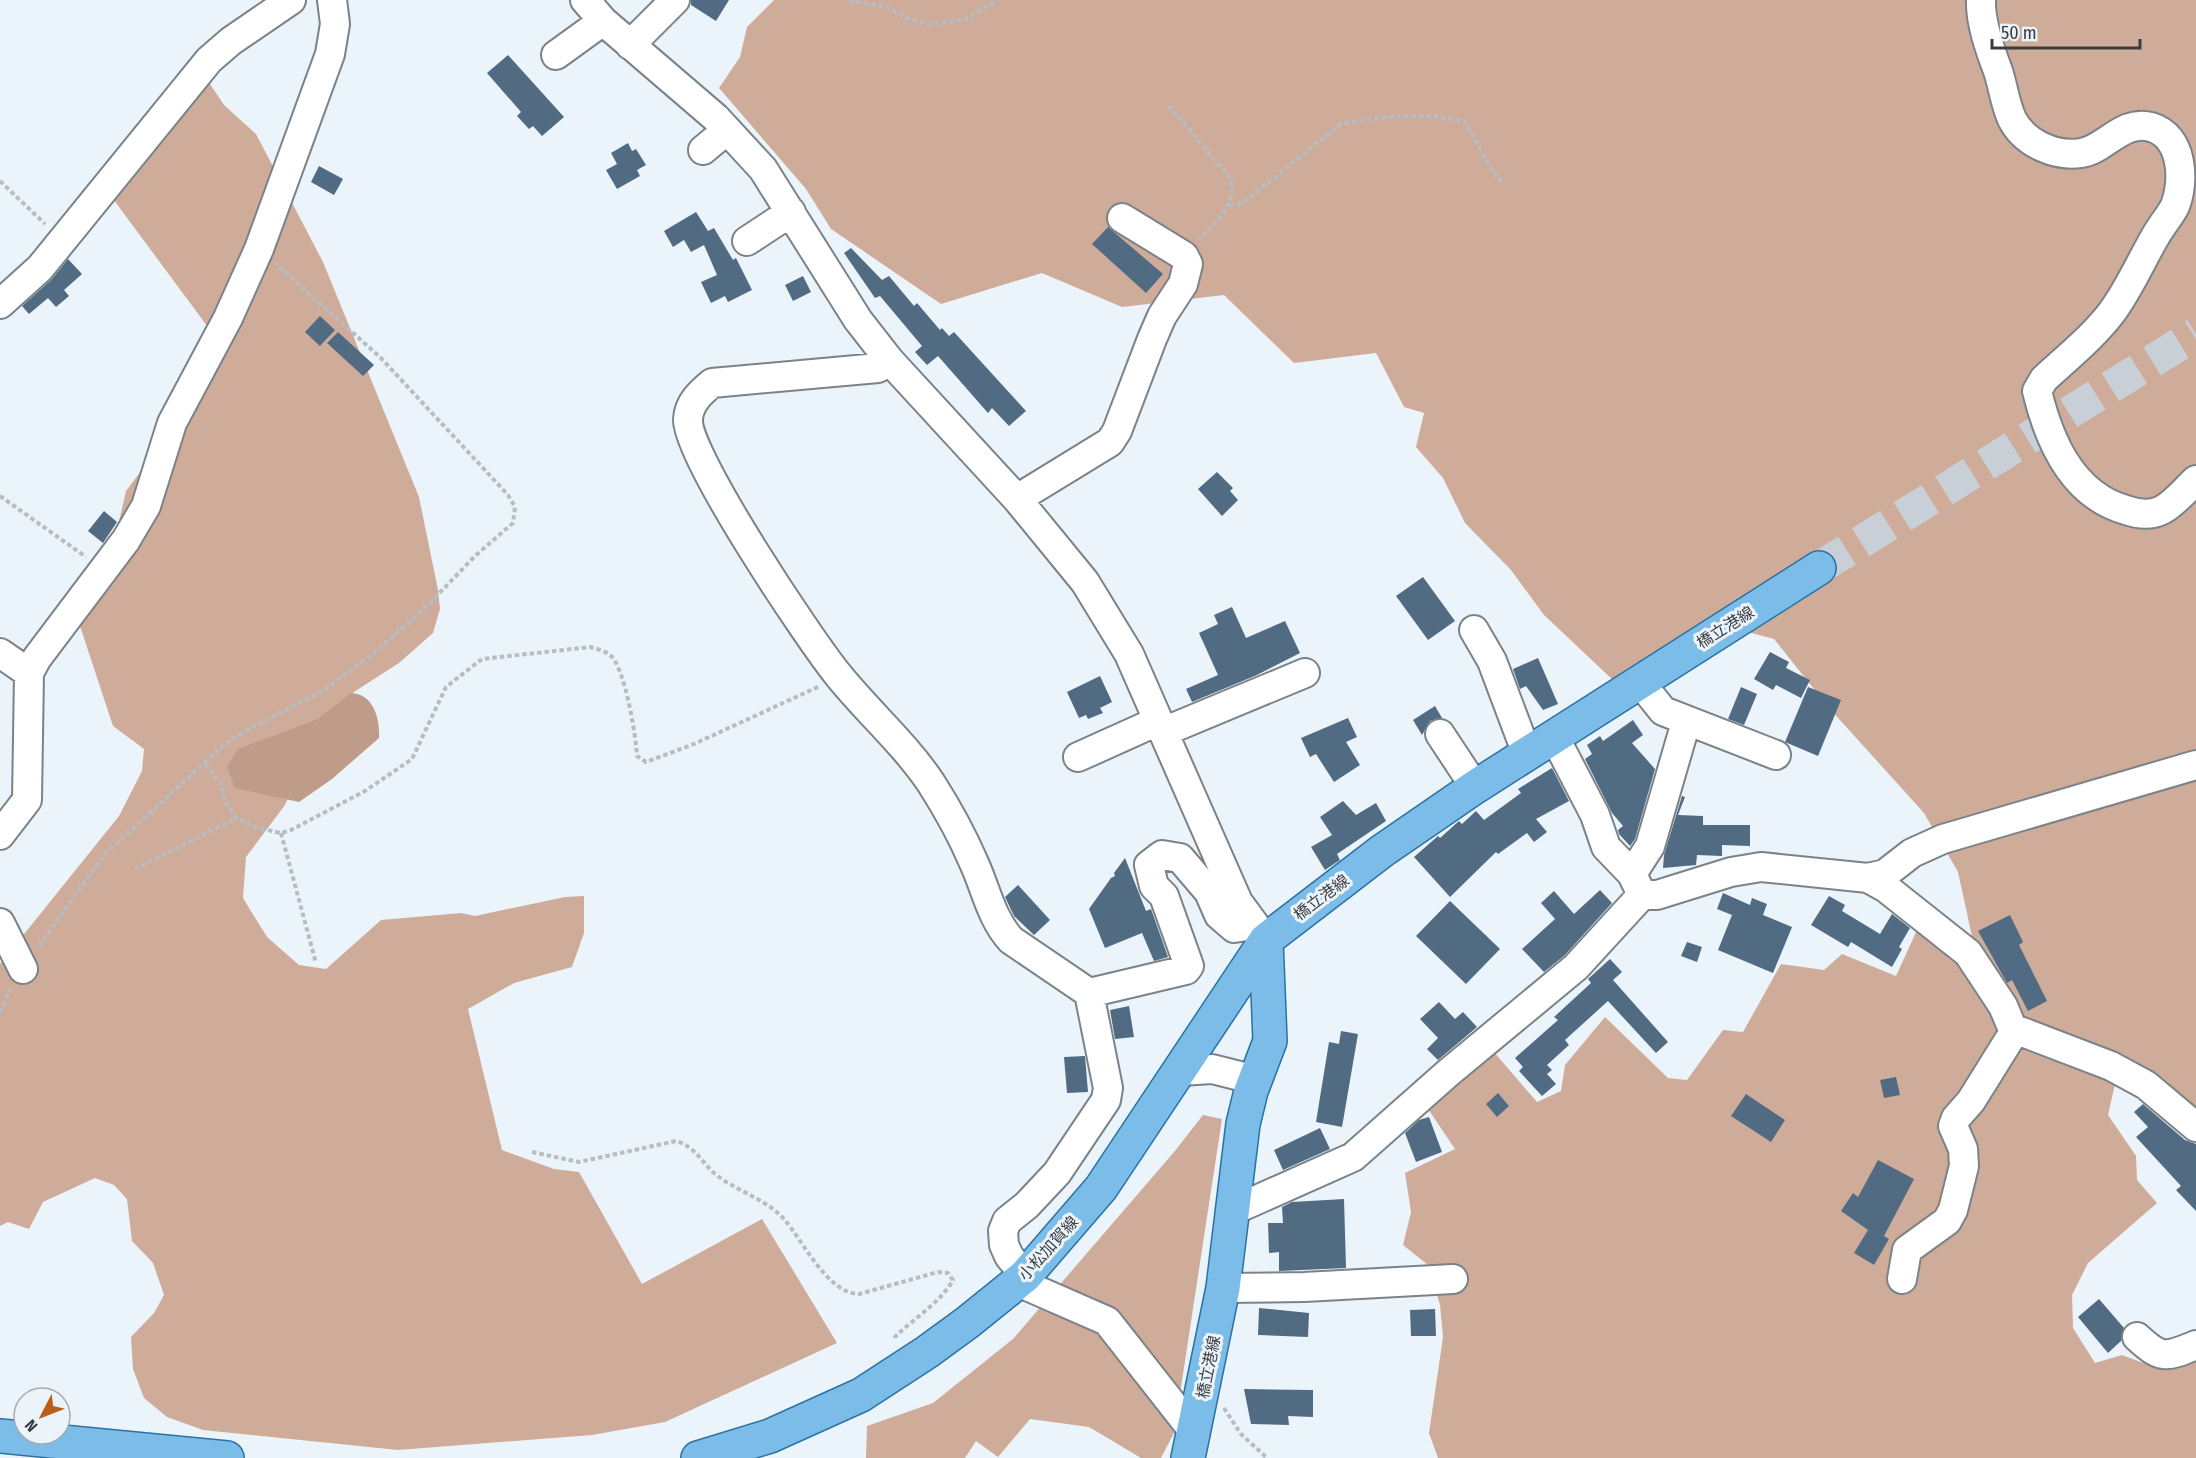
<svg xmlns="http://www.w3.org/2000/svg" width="2196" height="1458" font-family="'Fira Sans Condensed','Noto Sans JP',sans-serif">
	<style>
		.forest { fill: #cfac99 }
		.water { fill: #bf9c89 }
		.building { fill: #506b82 }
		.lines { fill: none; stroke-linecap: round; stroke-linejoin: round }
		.major-tunnel { stroke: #c8cfd6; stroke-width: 33; stroke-dasharray: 33 16; stroke-linecap: butt }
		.minor-casing { stroke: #7b8389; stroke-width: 32 }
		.major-casing { stroke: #2b72a4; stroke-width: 36 }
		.path { stroke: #b6bdc3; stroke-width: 4; stroke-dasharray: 4.5 3; stroke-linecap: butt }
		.minor { stroke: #fff; stroke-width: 28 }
		.major { stroke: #7bbce9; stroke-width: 33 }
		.labels { text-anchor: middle; stroke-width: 6; stroke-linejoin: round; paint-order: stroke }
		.street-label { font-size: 16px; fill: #3a3d40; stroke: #ecf4fb }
	</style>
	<rect width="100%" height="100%" fill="#ecf4fb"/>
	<!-- forest -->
	<path class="forest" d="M774 0H2196V1114L2019 1016 1976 955 1958 872 1924 813 1830 709 1774 639 1710 622 1614 681 1544 615 1511 570 1465 523 1443 478 1416 447 1424 413 1404 407 1376 353 1294 363 1224 295 1122 307 1042 273 941 304 831 229 806 189 719 88 740 57 747 27Z
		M204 75 224 105 256 134 323 262 419 497 438 590 440 609 433 633 399 663 354 692 330 712 285 805 246 857 243 898 267 937 299 965 326 969 381 920 461 913 475 916 565 897 584 896V933L572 967 514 983 468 1009 502 1150 554 1169 579 1172 642 1284 762 1219 837 1343 665 1422 592 1435 398 1450 203 1430 167 1417 144 1398 133 1369 131 1337 154 1313 164 1295 153 1263 132 1241 127 1199 114 1185 95 1178 43 1202 29 1229 8 1222 0 1226V964L119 816 142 771 144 749 113 726 79 623 110 561 126 491 189 407 213 334 105 188Z
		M1917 930 1958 961 2017 1041 2115 1084 2108 1115 2136 1156 2137 1180 2157 1203 2088 1263 2072 1295 2073 1328 2095 1363 2122 1355 2157 1368 2196 1355V1458H1438L1429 1433 1443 1337 1440 1305 1428 1265 1403 1245 1411 1212 1405 1173 1455 1149 1424 1103 1493 1051 1537 1102 1561 1091 1565 1065 1605 1017 1668 1078 1687 1080 1723 1030 1743 1032 1781 964 1824 970 1842 954 1896 976Z
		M1203 1115 1222 1119 1174 1433 1161 1458H1141L1089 1427 1030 1419 998 1457 976 1441 965 1458H866L867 1426 933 1403 1013 1339 1174 1152Z"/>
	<!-- water -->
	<path class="water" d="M351 693C374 694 380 719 379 738L332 779 299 802 235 788 227 767 238 749 318 719Z"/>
	<!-- building -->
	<path class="building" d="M691 0H729L716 21 691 5Z
		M508 55 564 117 542 136 533 126 529 129 517 116 521 112 487 73Z
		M628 143 632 151 636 149 646 165 637 170 640 176 617 189 606 170 617 164 611 153Z
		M319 166 343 179 334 195 311 182Z
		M696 212 708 231 714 228 733 260 736 258 752 290 728 302 725 296 711 303 701 282 717 275 704 245 691 252 684 240 673 247 664 231Z
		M1108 227 1163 274 1146 293 1092 244Z
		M851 248 882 280 889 276 914 306 917 303 940 330 942 328 949 336 954 332 1026 411 1009 426 992 408 988 413 938 356 927 365 915 352 922 346 880 296 875 298 844 253Z
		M68 259 82 274 64 290 69 296 56 307 48 298 29 314 22 306 51 280Z
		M803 276 811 292 793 301 785 285Z
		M320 316 335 330 320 346 305 332Z
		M338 332 374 365 363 376 327 343Z
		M1217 472 1233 488 1230 491 1238 500 1222 516 1198 489Z
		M104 511 117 522 103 543 88 531Z
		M1423 577 1455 621 1428 640 1396 596Z
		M1232 607 1246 638 1285 621 1300 653 1257 675 1192 702 1186 689 1218 675 1199 633 1218 624 1214 615Z
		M1770 652 1789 662 1786 668 1810 680 1801 698 1776 685 1773 690 1754 679Z
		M1538 658 1558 704 1543 710 1526 686 1520 689 1513 669Z
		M1100 676 1112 702 1100 708 1103 713 1088 719 1086 715 1079 718 1067 692Z
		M1741 687 1757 694 1744 725 1728 719Z
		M1808 687 1841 700 1818 756 1785 742Z
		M1435 706 1442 718 1430 721 1422 735 1413 720Z
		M1348 718 1357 737 1346 742 1360 765 1334 782 1316 754 1310 757 1301 738Z
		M1633 720 1643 735 1632 743 1655 769 1635 839 1630 846 1619 834 1618 830 1623 826 1612 813 1585 759 1592 754 1587 745 1600 736 1603 741Z
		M1552 768 1569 801 1536 819 1547 832 1534 842 1527 833 1498 854 1496 852 1450 897 1414 857 1438 836 1440 838 1459 821 1462 824 1476 811 1484 820 1521 793 1518 789Z
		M1682 796 1685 797 1678 815 1703 816V825H1750V846L1722 845V856L1697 855 1696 865 1663 868 1664 855Z
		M1343 801 1356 815 1376 803 1386 821 1337 854 1340 860 1325 870 1311 847 1332 835 1320 817Z
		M1125 858 1146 911 1151 909 1168 957 1154 961 1142 933 1105 948 1089 909 1111 878 1115 876 1114 873Z
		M1018 885 1050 920 1034 935 1014 916 1005 897Z
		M1600 890 1612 903 1565 955 1544 972 1522 949 1555 919 1541 903 1554 891 1574 914Z
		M1723 893 1750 905 1752 898 1767 904 1763 915 1792 927 1773 973 1718 950 1732 915 1717 909Z
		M1829 896 1845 905 1842 911 1880 934 1892 914 1910 928 1899 947 1902 949 1892 967 1851 942 1848 947 1811 925Z
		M1450 901 1500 949 1466 984 1416 936Z
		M2010 915 2023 942 2019 945 2047 1001 2028 1011 2012 980 2007 983 1978 931Z
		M1687 942 1702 947 1697 962 1681 956Z
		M1610 959 1622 972 1613 980 1668 1042 1656 1053 1608 1001 1565 1040 1569 1045 1547 1065 1552 1070 1547 1074 1556 1084 1542 1096 1519 1071 1523 1067 1515 1058 1558 1020 1554 1017 1591 983 1588 979Z
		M1439 1002 1455 1019 1463 1012 1477 1027 1438 1060 1427 1049 1438 1038 1420 1019Z
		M1129 1006 1134 1037 1115 1039 1110 1010Z
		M1341 1031 1358 1034 1342 1127 1316 1122 1329 1042 1339 1044Z
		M1085 1056 1088 1092 1067 1093 1064 1057Z
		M1896 1077 1900 1095 1884 1098 1880 1080Z
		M1498 1093 1509 1106 1497 1117 1486 1104Z
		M1746 1094 1785 1120 1771 1142 1731 1116Z
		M2143 1104 2185 1140 2196 1144V1211L2176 1190 2181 1186 2136 1137 2148 1127 2134 1112Z
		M1429 1117 1442 1152 1416 1162 1405 1133 1419 1120Z
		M1320 1128 1330 1149 1283 1170 1274 1150Z
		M1878 1160 1914 1179 1884 1236 1889 1239 1874 1265 1854 1253 1868 1230 1841 1211 1853 1193 1858 1197Z
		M1344 1199 1346 1268 1279 1271V1252L1269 1253 1268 1223H1283L1282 1207 1292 1202Z
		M2099 1299 2124 1328 2121 1341 2108 1353 2078 1317Z
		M1259 1308 1309 1313 1308 1337 1258 1335Z
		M1435 1309 1436 1336H1411L1410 1310Z
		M1244 1389 1313 1390V1417L1288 1416 1289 1425 1251 1424Z"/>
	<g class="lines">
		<!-- major-tunnel -->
		<path class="major-tunnel" d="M1819 568 2196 334"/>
		<!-- minor casing -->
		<g class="minor-casing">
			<path id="minor" d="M585 0 603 21 716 118 763 169 858 320 890 361 1017 499 1085 582 1129 654 1238 902 1266 940
				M1981 0C1980 22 1990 50 1998 71 2003 86 2005 104 2012 119 2024 143 2055 157 2081 153 2105 150 2122 119 2151 127 2183 136 2185 181 2175 206 2170 216 2161 226 2155 237 2141 261 2129 289 2112 312 2094 336 2067 358 2044 379L2037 391C2049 441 2072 495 2126 510 2137 514 2150 516 2162 510 2174 504 2186 489 2196 480
				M630 45 675 0
				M556 55 603 21
				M703 150 727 130
				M747 241 791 212
				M0 304 40 268 209 60 231 41 291 0
				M890 361 878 368 712 383C700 393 689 403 688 419 685 454 811 642 839 676 869 713 904 743 931 783 947 808 962 835 974 863 986 889 991 918 1011 940L1089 993 1108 1088 1106 1100 1057 1173 1027 1205 1007 1221 1003 1231 1004 1245 1009 1256 1025 1276
				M1017 499 1110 442 1117 431 1152 339 1162 316 1183 284 1188 264 1184 256 1122 218
				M1474 630 1492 661 1527 754
				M0 653 29 673
				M1639 681 1663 711 1776 755
				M1163 732 1305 673
				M1440 734 1475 787
				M1554 736 1595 815 1606 847 1632 874 1642 895
				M1078 757 1158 721
				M0 835 27 800 29 673 37 658 126 540 146 506 172 423 228 318 259 249 330 54 335 24 332 0
				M1632 874 1650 846 1686 722
				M1868 878 1885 874 1912 853 1943 839 2196 765
				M1642 895H1657L1731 872 1761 867 1868 878 1886 888 1968 953 2003 1006 2014 1032 1971 1101 1956 1118 1953 1126 1963 1149 1964 1166 1953 1210 1947 1221 1907 1250 1902 1279
				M0 923 23 969
				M1089 993 1186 970 1189 966 1164 896 1154 886 1149 865 1162 855 1180 858 1209 892 1219 915 1234 928 1254 925
				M2012 1028 2111 1066 2146 1085 2196 1127
				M1180 1071 1212 1069 1244 1077 1251 1091
				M1234 1210 1353 1157 1448 1073 1576 967 1642 895
				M1018 1282 1107 1321 1195 1433
				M1223 1288 1304 1287 1453 1279
				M2137 1337C2161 1359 2165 1358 2196 1345"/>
		</g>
		<!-- major casing -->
		<g class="major-casing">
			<path id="major" d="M0 1436 227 1458
				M698 1458 770 1436 861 1395 927 1352 968 1322 1025 1276 1101 1188 1266 940 1382 851 1475 787 1819 568
				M1188 1458 1223 1288 1243 1124 1251 1091 1270 1041 1266 940"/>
		</g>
		<!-- path -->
		<path class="path" d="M849 0 886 7 908 19 930 25 966 19 998 0
			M1169 106 1231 179C1235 209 1217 219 1199 240
			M0 181 45 224
			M1230 205H1238L1251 196 1341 124 1387 117 1434 116 1465 122C1478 142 1486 166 1503 183
			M0 496 86 557
			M205 764 221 784 225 802 237 818 254 827 281 833 291 830 365 791 412 759 446 687 482 659 590 647C597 649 606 651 611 656 625 669 636 736 637 756L646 762 694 744 820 686
			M281 833 316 963
			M135 869 237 818
			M39 946 104 855 223 746 245 731 323 691 379 649 428 605 475 556 513 523 515 507 508 495 380 357 276 264
			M0 1012 11 988
			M532 1152 579 1162 676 1141C694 1146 701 1161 714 1173 735 1191 765 1198 784 1219 804 1242 827 1293 859 1294L938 1272 948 1273 953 1280C941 1302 913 1319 895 1337V1341
			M1224 1408 1241 1434 1267 1458"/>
		<!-- minor -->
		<use href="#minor" class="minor"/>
		<!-- major -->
		<use href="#major" class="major"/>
	</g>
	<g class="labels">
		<!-- street labels -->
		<g class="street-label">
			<text transform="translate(1725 627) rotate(-32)" y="6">橋立港線</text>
			<text transform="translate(1321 897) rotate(-37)" y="6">橋立港線</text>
			<text transform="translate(1048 1248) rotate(-48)" y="6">小松加賀線</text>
			<text transform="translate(1208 1367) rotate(-79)" y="6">橋立港線</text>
		</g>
	</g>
	<!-- north arrow -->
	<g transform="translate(42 1416) rotate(228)"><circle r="28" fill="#ecf4fb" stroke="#a5abb0" stroke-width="1.5"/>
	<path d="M0-4.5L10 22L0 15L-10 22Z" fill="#bd5e18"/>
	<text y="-9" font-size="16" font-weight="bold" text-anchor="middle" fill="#3a3d40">N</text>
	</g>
	<!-- scale -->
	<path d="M1992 39v9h148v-9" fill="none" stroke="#3a3d40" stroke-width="3"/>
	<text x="2001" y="39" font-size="18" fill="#3a3d40" stroke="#ecf4fb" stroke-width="4.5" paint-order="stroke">50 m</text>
</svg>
